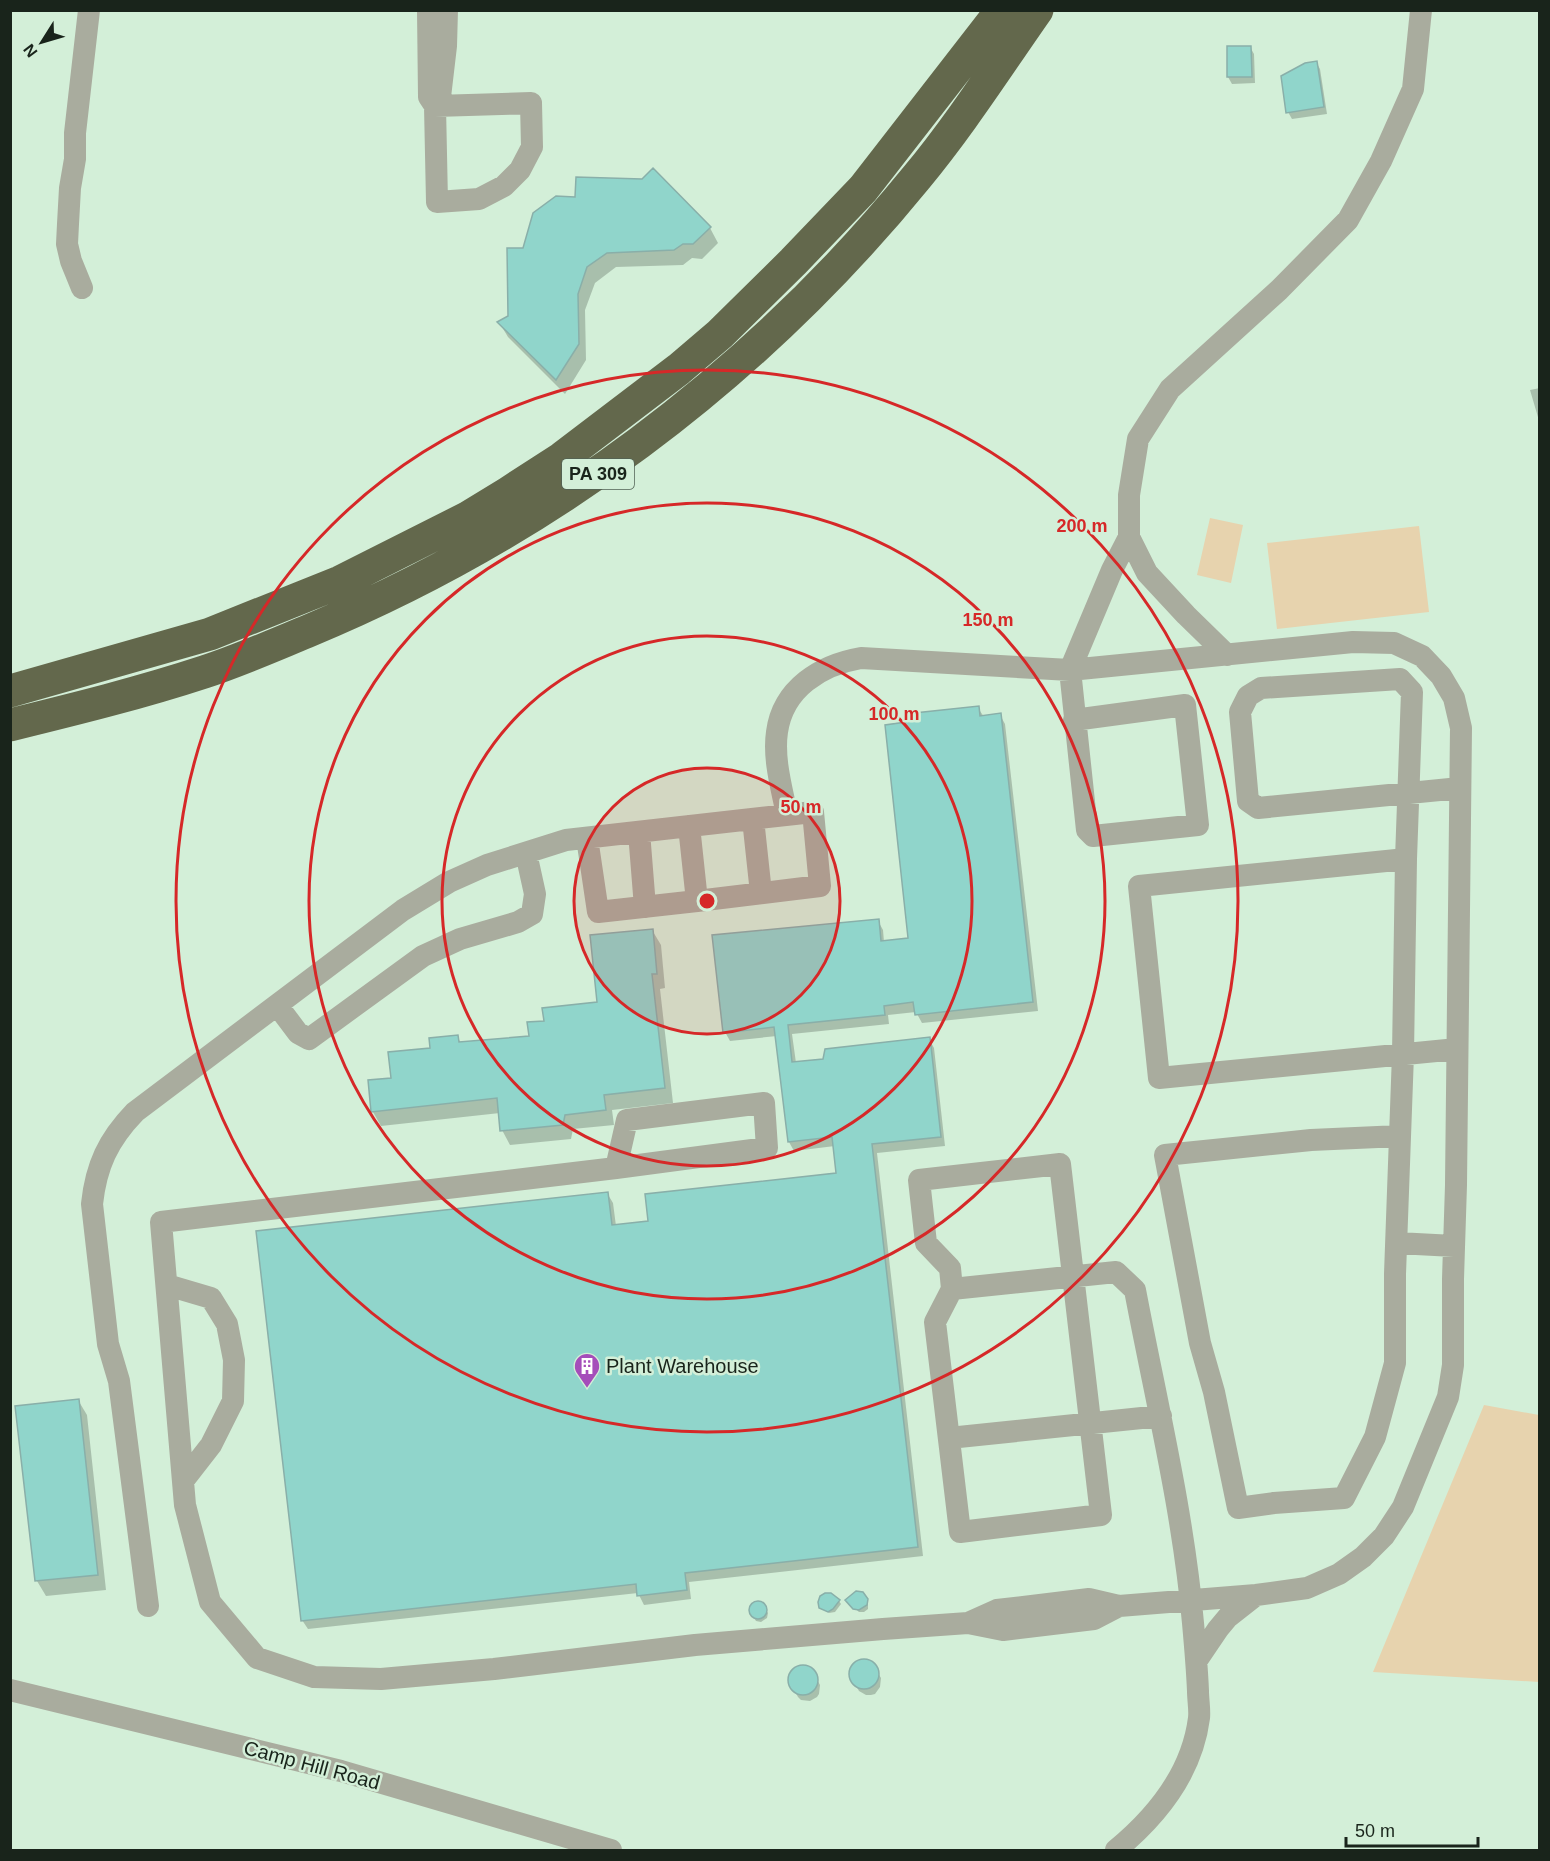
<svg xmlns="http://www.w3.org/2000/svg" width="1550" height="1861" font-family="Helvetica,sans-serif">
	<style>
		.green { fill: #e7d3ae }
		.shadow { fill: #0003 }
		.building { fill: #90d5cb; stroke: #89afa9; stroke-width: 1.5 }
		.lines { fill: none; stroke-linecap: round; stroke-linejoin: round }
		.minor { stroke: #a9ac9e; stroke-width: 22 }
		.highway { stroke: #63684c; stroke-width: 33 }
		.ring { fill: none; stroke: #d62828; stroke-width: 3 }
		.labels { text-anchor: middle; stroke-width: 5; stroke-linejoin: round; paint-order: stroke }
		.shield { fill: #d3efd8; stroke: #516154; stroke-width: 1.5 }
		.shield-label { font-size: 18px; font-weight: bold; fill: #19241b }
		.poi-label { font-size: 20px; fill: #19241b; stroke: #d3efd8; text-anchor: start }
		.street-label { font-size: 20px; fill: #19241b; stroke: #d3efd8 }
		.centre { fill: #d62828; stroke: #d3efd8; stroke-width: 3 }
		.ring-label { font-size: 18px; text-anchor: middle; font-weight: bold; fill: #d62828; stroke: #d3efd8; stroke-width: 5; stroke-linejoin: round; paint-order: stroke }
	</style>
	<rect width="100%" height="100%" fill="#d3efd8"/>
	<!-- green -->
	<path class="green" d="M1210 518 1243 525 1231 583 1197 575Z
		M1419 526 1429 612 1277 629 1267 543Z
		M1484 1405 1539 1415V1682L1373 1672Z"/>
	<!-- shadow -->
	<path class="shadow" d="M1250 47 1254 54 1255 83 1232 84 1228 77Z
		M1316 62 1320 69 1327 114 1292 119 1288 112Z
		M710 228 718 243 702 259 692 258 683 265 616 267 595 283 585 310 586 360 565 394 508 337 499 322 509 317 524 249Z
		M1540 388V424L1530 390Z
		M978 708 984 717 1000 715 1005 724 1038 1011 922 1023 916 1012 888 1015 889 1024 792 1034 796 1063 825 1060 929 1039 934 1048 945 1146 877 1153 923 1556 689 1582 691 1599 644 1605 638 1593 308 1629 302 1620 607 1193 613 1203 616 1226 650 1222 838 1174 835 1146 794 1151 789 1142 777 1036 730 1041 725 1032 878 921 883 930 884 942 910 939Z
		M652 930 661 945 665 988 660 989 673 1103 612 1110 614 1125 573 1129 571 1139 510 1145 502 1130 500 1113 381 1126 373 1112 393 1079 431 1049 457 1037 461 1043 530 1037 545 1022 598 1004Z
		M78 1400 87 1415 106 1590 46 1596 37 1581 16 1408Z
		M866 1597 868 1601V1609L864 1612H859L849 1603Z
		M839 1601 841 1604 835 1612 829 1613 820 1604Z
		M761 1603 768 1613 767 1618 761 1622 756 1621 753 1616 751 1607 754 1604Z
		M863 1660 872 1663 881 1678 880 1687 875 1694 871 1695H866L859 1691 850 1675 852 1667 855 1663Z
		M802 1667 811 1669 820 1685 819 1694 817 1697 810 1701 801 1700 798 1697 789 1681V1677L794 1670Z"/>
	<!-- building -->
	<path class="building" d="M1227 46H1251L1252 77H1227Z
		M1317 61 1324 107 1286 113 1281 76 1305 63Z
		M653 168 711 227 693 244H683L674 250 607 253 587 267 578 294 579 344 556 380 497 322 508 316 507 248H523L533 213 556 196 575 197 576 177 642 179Z
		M979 706 980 716 1001 713 1033 1002 915 1015 913 1002 884 1006 885 1015 788 1025 792 1062 823 1059 825 1049 930 1037 941 1137 872 1144 918 1547 685 1573 687 1590 637 1596 636 1584 301 1621 256 1231 608 1192 612 1225 648 1221 645 1194 836 1173 832 1137 788 1142 774 1027 723 1033 712 935 879 919 881 941 908 938 885 725 906 722 905 714Z
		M653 929 657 974H652L665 1088 604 1095 606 1110 565 1115 563 1125 500 1131 497 1098 371 1112 368 1080 391 1078 388 1052 430 1048 429 1038 458 1035 459 1042 529 1036 527 1022 544 1021 542 1008 597 1002 590 935Z
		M79 1399 98 1575 35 1581 15 1406Z
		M856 1591 863 1592 868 1599 867 1605 859 1610 853 1609 845 1600Z
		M825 1593H831L840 1600 833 1609 828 1612 819 1608 818 1602 820 1596Z
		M749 1610a9 9 0 1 1 18 0a9 9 0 1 1-18 0Z
		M849 1674a15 15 0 1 1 30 0a15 15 0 1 1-30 0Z
		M788 1680a15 15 0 1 1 30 0a15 15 0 1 1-30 0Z"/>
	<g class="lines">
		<!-- minor -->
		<path class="minor" d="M428 10 429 97 435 106 437 202 479 199 504 186 520 170 532 147 531 103 435 106
			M440 97 446 46 447 10
			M82 288 71 261 67 244 68 224 70 188 75 159V133L89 10
			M1129 537 1147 573 1186 615 1227 655
			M1074 720 1185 705 1198 825 1093 836 1087 830 1070 670 1112 570 1129 537V495L1138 439 1170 389 1279 290 1348 220 1381 161 1413 89 1421 10
			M787 815C782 789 773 759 777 732 783 688 821 665 861 658L1070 670 1353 642 1394 643 1422 656 1441 676 1454 698 1461 728 1456 1185 1453 1279V1365L1448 1397 1403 1507 1384 1536 1363 1557 1339 1574 1307 1588 1256 1595 1119 1606 1089 1599 997 1610 968 1623
			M753 819 761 893
			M639 832 645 907
			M587 838 598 912 697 901 689 826
			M1406 859 1139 886 1159 1078 1457 1049
			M277 1005 298 1033 309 1039 423 956 460 939 518 922 532 914 535 894 526 853
			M1400 1136 1311 1140 1165 1155 1200 1343 1214 1392 1238 1508 1274 1503 1344 1498 1375 1437 1395 1363V1274L1403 1054 1406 859 1412 692 1400 679 1261 688 1248 696 1240 712 1248 801 1258 808 1460 788
			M1060 1164 1101 1515 960 1532 935 1322 952 1289 950 1268 926 1243 919 1180Z
			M616 1168 627 1120 764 1103 767 1148 616 1168 161 1222 185 1505 210 1602 257 1658 314 1677 381 1679 494 1669 695 1645 883 1629 968 1623 1003 1630 1094 1619 1119 1606
			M1397 1243 1454 1246
			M167 1285 211 1298 227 1324 234 1360 233 1401 211 1445 183 1481
			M952 1289 1116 1272 1135 1290C1156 1401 1183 1510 1193 1623 1195 1645 1197 1668 1198 1691 1198 1700 1200 1710 1199 1718 1192 1773 1156 1817 1116 1850
			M949 1438 1161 1416
			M148 1606 119 1381 108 1344 92 1204C96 1166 108 1140 135 1112L403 910 449 882 487 865 566 840 813 812 820 886 697 901
			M1197 1660 1218 1629 1228 1617 1256 1595
			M10 1690 341 1771 611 1850"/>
		<!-- highway -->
		<path class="highway" d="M10 691 210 634 340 582 467 518 508 493 562 458 679 369 720 334 793 262 863 189 1002 10
			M10 725C75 709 140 693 204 672 238 661 272 646 306 632 543 534 754 377 916 178 960 125 997 67 1037 10"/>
	</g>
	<!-- distance rings -->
	<circle cx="707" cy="901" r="133" fill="#d62828" fill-opacity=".12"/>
	<g class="ring">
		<circle cx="707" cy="901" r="133"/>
		<circle cx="707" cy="901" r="265"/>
		<circle cx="707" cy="901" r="398"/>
		<circle cx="707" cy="901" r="531"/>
	</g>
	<!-- icons -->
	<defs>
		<g id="building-pin" transform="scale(1.35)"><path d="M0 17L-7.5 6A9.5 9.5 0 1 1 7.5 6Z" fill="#a54dba" stroke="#d3efd8"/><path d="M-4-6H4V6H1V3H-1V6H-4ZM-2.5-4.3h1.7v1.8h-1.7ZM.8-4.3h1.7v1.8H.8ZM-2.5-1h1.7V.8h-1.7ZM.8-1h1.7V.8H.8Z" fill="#fff"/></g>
	</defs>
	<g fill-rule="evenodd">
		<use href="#building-pin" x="587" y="1366"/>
	</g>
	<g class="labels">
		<!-- shield labels -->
		<rect class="shield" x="562" y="459" width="72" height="30" rx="4.5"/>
		<g class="shield-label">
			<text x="598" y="480">PA 309</text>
		</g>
		<!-- poi labels -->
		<g class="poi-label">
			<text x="606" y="1373">Plant Warehouse</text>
		</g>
		<!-- street labels -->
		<g class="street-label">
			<text transform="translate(312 1765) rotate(15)" y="7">Camp Hill Road</text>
		</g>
	</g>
	<circle cx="707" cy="901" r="9" class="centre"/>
	<g class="ring-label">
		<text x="1082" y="532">200 m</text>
		<text x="988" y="626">150 m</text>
		<text x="894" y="720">100 m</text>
		<text x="801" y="813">50 m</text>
	</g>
	<!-- border -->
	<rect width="1550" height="1861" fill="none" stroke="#19241b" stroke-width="24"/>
	<!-- north arrow -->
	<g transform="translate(42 42) rotate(233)" stroke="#d3efd8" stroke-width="4.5" paint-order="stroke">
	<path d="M0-4.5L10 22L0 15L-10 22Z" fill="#19241b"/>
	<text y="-9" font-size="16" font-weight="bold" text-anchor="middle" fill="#19241b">N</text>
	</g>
	<!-- scale -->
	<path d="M1346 1837v9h132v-9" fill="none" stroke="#19241b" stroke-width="3"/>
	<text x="1355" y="1837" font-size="18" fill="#19241b" stroke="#d3efd8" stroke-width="4.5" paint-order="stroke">50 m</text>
</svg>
